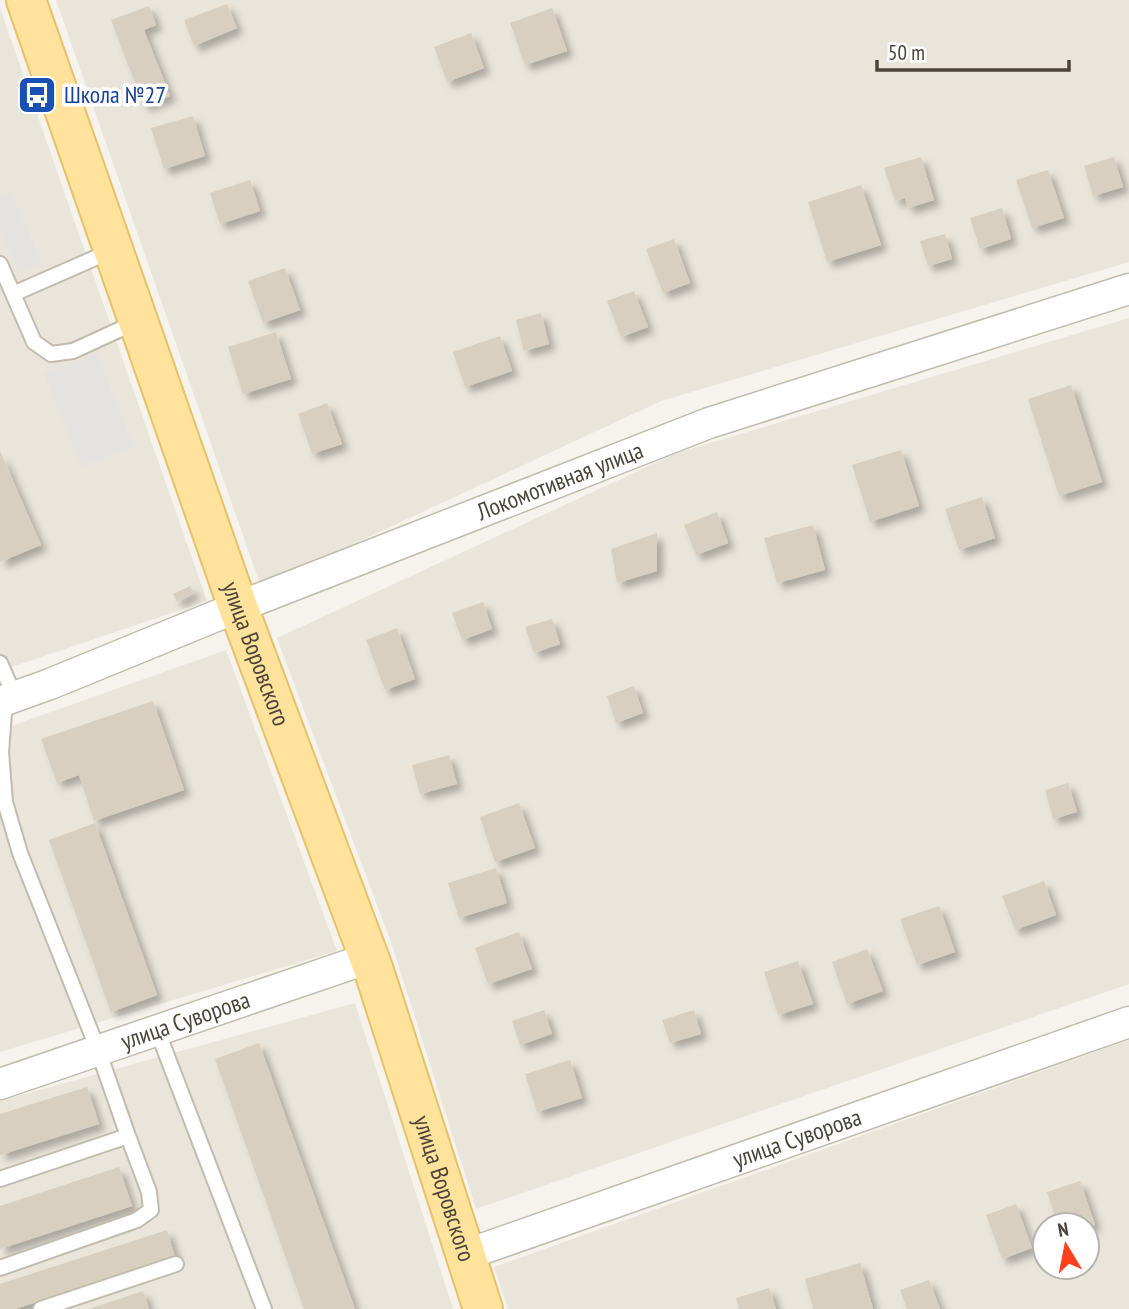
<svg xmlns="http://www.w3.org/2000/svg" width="1129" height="1309" font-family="'PT Sans Narrow',sans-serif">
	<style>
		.residential { fill: #eae5da; fill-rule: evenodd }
		.parking { fill: #e5e3e0 }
		.building { fill: #d8cfc1; filter: url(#shadow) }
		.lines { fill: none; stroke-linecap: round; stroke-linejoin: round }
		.lane-casing { stroke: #c2bbae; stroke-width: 18 }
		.street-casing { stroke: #c2bbae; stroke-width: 33 }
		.primary-casing { stroke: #e6c16a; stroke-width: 42 }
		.lane { stroke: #fff; stroke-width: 14 }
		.street { stroke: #fff; stroke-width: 30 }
		.primary { stroke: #ffe39c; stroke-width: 38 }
		.labels { text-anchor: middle; stroke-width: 7; stroke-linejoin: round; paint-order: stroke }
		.transit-label { font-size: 24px; fill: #164399; stroke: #fff; text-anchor: start }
		.street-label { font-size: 24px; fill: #4b4439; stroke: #fff }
	</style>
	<defs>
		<filter id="shadow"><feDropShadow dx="6" dy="6" stdDeviation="3.5" flood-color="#0004"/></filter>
	</defs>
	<rect width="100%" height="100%" fill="#f6f3ec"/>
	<!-- residential -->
	<path class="residential" d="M56 0H1129V262L661 401 261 587Z
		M0 8 207 601 0 671Z
		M1129 318V984L476 1209 391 942 277 638 677 453Z
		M226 650 337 951 0 1052V730Z
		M355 1003 453 1309H0V1101Z
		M1129 1040V1309H508L494 1267ZM1045 1225H1087V1267H1045Z"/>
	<!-- parking -->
	<path class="parking" d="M10 191 42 263 19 273 0 231V195Z
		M96 353 133 446 81 467 44 373Z"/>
	<!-- building -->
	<path class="building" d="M227 4 237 28 194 46 184 20Z
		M149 6 156 25 144 30 170 96 144 106 111 20Z
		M552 8 567 51 525 65 510 23Z
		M471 33 484 68 447 82 434 47Z
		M193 116 205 156 164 169 151 128Z
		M921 157 934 200 908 208 905 198 895 201 884 168Z
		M1114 157 1123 187 1093 196 1084 166Z
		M1048 170 1064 218 1032 228 1016 180Z
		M250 180 260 211 220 224 210 193Z
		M861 185 881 245 827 262 808 202Z
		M1002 208 1011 239 980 249 970 218Z
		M945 234 952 259 928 266 920 241Z
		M674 239 690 283 663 293 646 249Z
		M285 268 300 310 263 323 248 281Z
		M634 291 648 327 621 337 607 301Z
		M541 313 549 344 524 351 516 320Z
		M276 332 291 379 243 394 228 347Z
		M500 336 512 371 465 387 453 352Z
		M1071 385 1102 482 1059 496 1028 399Z
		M327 403 342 444 312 454 298 414Z
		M901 450 919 506 870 522 852 465Z
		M0 451 41 545 0 562Z
		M982 497 995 538 959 550 945 509Z
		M717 512 728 543 696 555 684 525Z
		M813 525 825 570 777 583 764 538Z
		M657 533V571L617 583 611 549Z
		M190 586 194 593 177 602 173 594Z
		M483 602 492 629 462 640 452 613Z
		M552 619 560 644 534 653 525 627Z
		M397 628 415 679 385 690 366 640Z
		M634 686 643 713 616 723 607 696Z
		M153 701 184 790 94 821 79 775 57 783 41 739Z
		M449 755 457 784 420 794 412 765Z
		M1068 783 1077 812 1053 819 1045 790Z
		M519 803 535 848 495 862 480 817Z
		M95 823 157 995 111 1012 49 840Z
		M496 868 507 903 459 918 448 883Z
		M1044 881 1056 915 1015 930 1002 896Z
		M939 906 955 952 917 965 900 919Z
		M519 932 532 969 488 984 475 948Z
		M867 949 883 991 847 1004 832 962Z
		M798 961 813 1004 778 1015 764 972Z
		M544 1010 552 1034 520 1045 512 1021Z
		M694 1010 701 1034 670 1043 662 1020Z
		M259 1043 355 1309H304L215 1059Z
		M570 1060 582 1098 537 1112 525 1074Z
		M87 1087 99 1124 0 1155V1114Z
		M119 1167 132 1206 0 1249V1206Z
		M1080 1181 1095 1225 1087 1228V1225H1058L1047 1192Z
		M1016 1204 1032 1248 1002 1259 986 1215Z
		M167 1230 175 1257 15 1309H0V1284Z
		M860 1263 873 1309H813L805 1279Z
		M929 1280 940 1309H907L900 1290Z
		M769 1288 776 1309H739L736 1298Z
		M143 1291 149 1309H89Z"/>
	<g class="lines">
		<!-- lane casing -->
		<g class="lane-casing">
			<path id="lane" d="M0 264 34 342 51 354 73 351 136 322
				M13 294 111 251
				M0 663 15 697
				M157 1030 264 1309
				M0 1179 128 1136 98 1050 20 853 5 802 1 752 5 700
				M0 1268 137 1220 151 1210 149 1192 128 1136
				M41 1309 176 1264"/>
		</g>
		<!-- street casing -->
		<g class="street-casing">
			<g id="street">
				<path id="s1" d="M0 702 50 684 238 607 709 423 1129 289"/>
				<path id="s2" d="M0 1084 369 958"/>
				<path id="s3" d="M465 1255 1129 1022"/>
			</g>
		</g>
		<!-- primary casing -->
		<g class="primary-casing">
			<g id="primary">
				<path id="s4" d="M26 0 238 607 373 968 483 1309"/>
			</g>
		</g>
		<!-- lane -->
		<use href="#lane" class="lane"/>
		<!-- street -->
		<use href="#street" class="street"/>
		<!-- primary -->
		<use href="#primary" class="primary"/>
	</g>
	<!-- icons -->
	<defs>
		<g id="bus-square" transform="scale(2.0125)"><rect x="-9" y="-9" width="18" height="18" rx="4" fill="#1a4fb4" stroke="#fff"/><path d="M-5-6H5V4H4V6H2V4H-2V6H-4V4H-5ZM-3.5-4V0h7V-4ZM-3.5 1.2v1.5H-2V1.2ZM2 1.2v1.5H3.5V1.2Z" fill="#fff"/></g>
	</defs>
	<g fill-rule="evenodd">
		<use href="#bus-square" x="37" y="95"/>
	</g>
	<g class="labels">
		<!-- transit labels -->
		<g class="transit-label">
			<text x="64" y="103">Школа №27</text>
		</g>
		<!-- street labels -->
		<g class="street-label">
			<text dy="8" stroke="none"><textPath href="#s1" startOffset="602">Локомотивная улица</textPath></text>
			<text dy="8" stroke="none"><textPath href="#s4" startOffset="693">улица Воровского</textPath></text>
			<text dy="8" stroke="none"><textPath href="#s2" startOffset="196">улица Суворова</textPath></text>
			<text dy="8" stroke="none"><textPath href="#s3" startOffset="352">улица Суворова</textPath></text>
			<text dy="8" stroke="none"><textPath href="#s4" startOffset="1260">улица Воровского</textPath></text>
		</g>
	</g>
	<!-- north arrow -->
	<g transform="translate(1066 1246) rotate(350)"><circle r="33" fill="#ffffff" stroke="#b7b4b0" stroke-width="2"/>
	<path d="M0-5L12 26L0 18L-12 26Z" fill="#fc3f1d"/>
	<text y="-10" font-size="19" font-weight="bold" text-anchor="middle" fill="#4b4439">N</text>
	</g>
	<!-- scale -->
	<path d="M877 60v10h192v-10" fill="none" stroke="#4b4439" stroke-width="3.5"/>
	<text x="888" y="60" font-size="21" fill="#4b4439" stroke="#ffffff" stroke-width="5" paint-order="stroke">50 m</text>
</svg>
